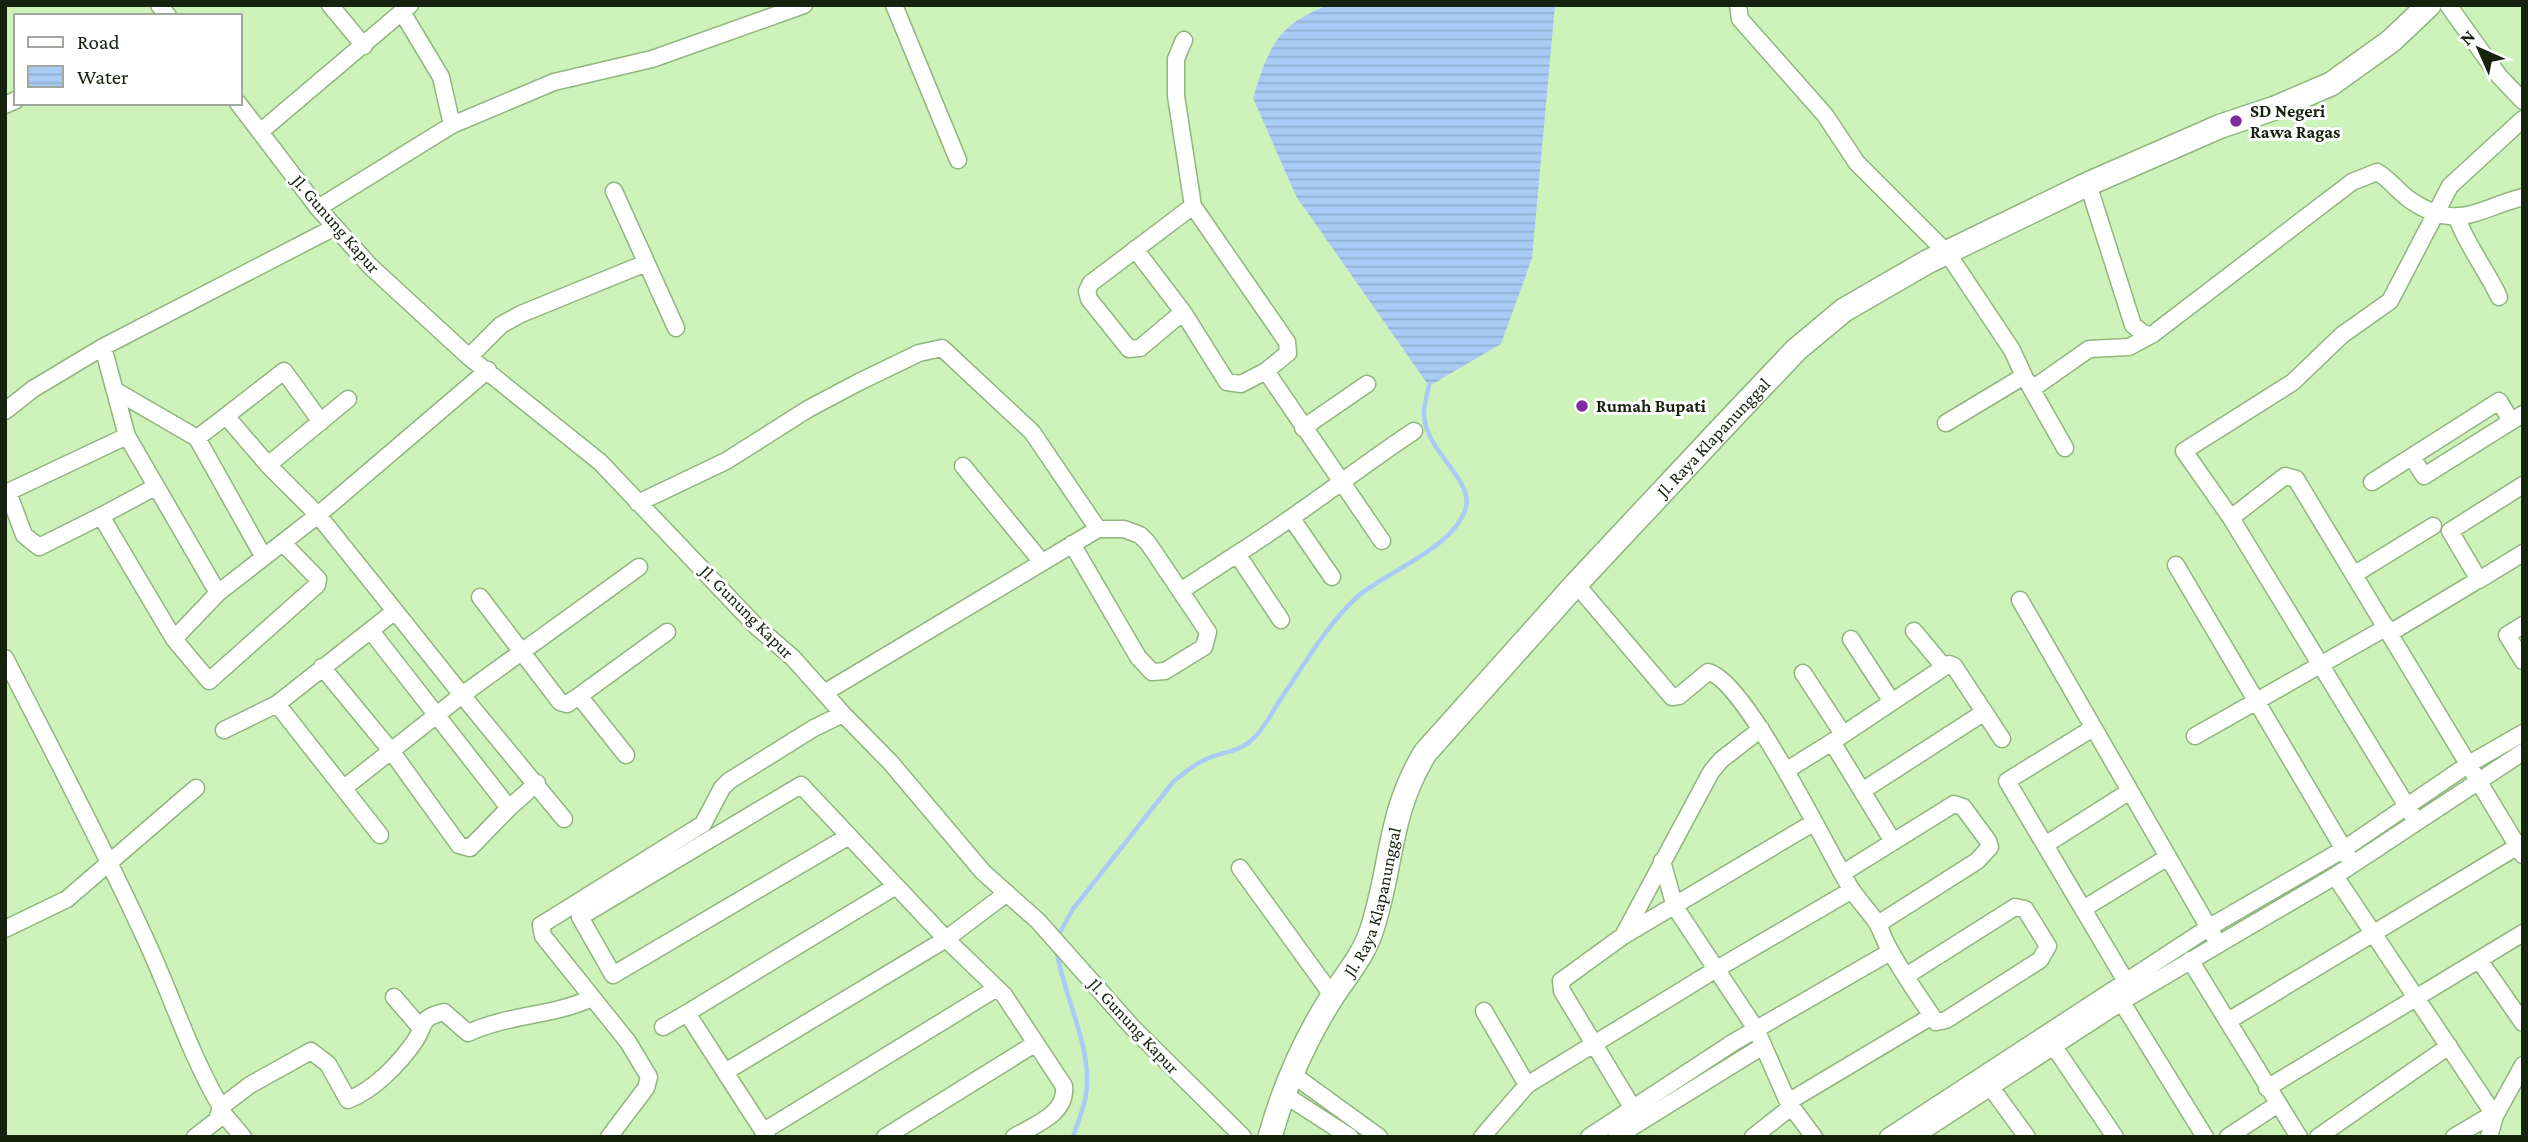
<svg xmlns="http://www.w3.org/2000/svg" width="2528" height="1142" font-family="'Crimson Pro',serif">
	<style>
		.water { fill: url(#water-rules) }
		.lines { fill: none; stroke-linecap: round; stroke-linejoin: round }
		.stream { stroke: #aacbf6; stroke-width: 4.5 }
		.street-casing { stroke: #91b57f; stroke-width: 19 }
		.secondary-casing { stroke: #91b57f; stroke-width: 26 }
		.street { stroke: #fff; stroke-width: 16 }
		.secondary { stroke: #fff; stroke-width: 23 }
		.poi-dot { fill: #7f2c9c; stroke: #fff; stroke-width: 2.5 }
		.labels { text-anchor: middle; stroke-width: 6; stroke-linejoin: round; paint-order: stroke }
		.poi-label { font-size: 18px; font-weight: bold; fill: #15230e; stroke: #fff; text-anchor: start }
		.street-label { font-size: 18px; fill: #15230e; stroke: #fff }
	</style>
	<defs>
		<pattern id="water-rules" width="6" height="5" patternUnits="userSpaceOnUse" patternTransform="scale(1.75)"><rect width="6" height="5" fill="#aacbf6"/><path d="M0 2.5h6" fill="none" stroke="#91aed2"/></pattern>
	</defs>
	<rect width="100%" height="100%" fill="#cdf3bb"/>
	<!-- water -->
	<path class="water" d="M1328 5H1555L1532 258 1501 344 1429 386 1296 196 1253 98C1269 48 1275 26 1328 5Z"/>
	<g class="lines">
		<!-- stream -->
		<path class="stream" d="M1058 936 1073 909 1174 781C1187 771 1198 761 1214 756 1229 751 1240 751 1253 739 1264 729 1272 712 1280 700 1304 665 1326 626 1357 597 1387 571 1456 547 1466 507 1473 478 1424 451 1424 413 1424 404 1427 395 1429 386
			M1056 948C1063 997 1093 1045 1086 1095 1084 1109 1077 1123 1073 1137"/>
		<!-- street casing -->
		<g class="street-casing">
			<path id="street" d="M159 5 168 16
				M330 5 364 46
				M894 5 958 160
				M1738 5 1740 19 1825 115 1857 163 1948 254 2012 350 2024 376 1946 423
				M2448 5 2499 76 2523 101
				M402 12 441 77 452 125
				M1184 40 1176 59V96L1193 206 1287 342 1288 353 1266 371
				M238 103 318 208 370 266 469 357 600 462 756 626 793 658 843 714 891 763 983 872 1038 921 1133 1028 1243 1137
				M5 105 16 100
				M260 132 410 5
				M2088 184 2133 325 2145 335 2153 334 2352 182 2377 172C2390 179 2398 192 2410 200 2457 232 2477 209 2523 197
				M614 191 676 328
				M1193 206 1091 283 1087 291 1089 299 1129 349 1140 348 1183 312 1227 382 1241 384 1266 371 1382 541
				M318 208 452 125 554 82 652 59 804 5
				M2457 218C2467 246 2486 269 2499 297
				M1135 249 1183 312
				M103 347 127 436 8 492 24 535 39 547 101 516 174 639 209 681 317 585 318 579 283 543
				M469 357 501 325 521 314 646 263
				M2027 381 2065 448
				M2032 389 2089 349 2129 347 2153 334
				M116 391 197 438 263 556
				M5 411 33 389 103 347 335 227
				M226 416 284 371 321 422
				M1303 428 1367 384
				M127 436 218 593
				M2412 457 2424 476 2523 414
				M268 465 348 399
				M963 466 1041 561
				M2372 482 2499 401 2511 421
				M2523 485 2450 531 2479 580 2523 553
				M638 503 726 461 808 409 859 382 919 353 942 348 1032 432 1098 529
				M101 516 155 487
				M2231 518 2285 476 2296 479 2523 855
				M1292 519 1332 577
				M2176 565 2349 858
				M2355 574 2433 526
				M1576 584 1672 697 1679 696 1708 672C1745 679 1828 851 1851 889 1859 901 1869 911 1877 923 1882 932 1885 943 1891 952 1903 974 1918 995 1932 1016L1936 1022 1946 1020 2040 960 2048 946 2025 909 2015 907 1906 976
				M1182 590 1237 554
				M480 597 560 702 567 704 579 696 626 755
				M2020 600 2213 935
				M395 611 318 515 488 370
				M1281 620 1237 554C1298 516 1354 471 1414 431
				M2523 625 2507 635 2523 661
				M371 631 509 808 537 783
				M1914 631 1944 667
				M2390 633 2473 583
				M174 639 218 593 318 515 268 465 226 416 197 438
				M1851 639 1892 702
				M5 658C52 750 101 842 144 936 171 993 189 1053 221 1107L217 1120 195 1137
				M322 667 392 752 459 845 470 848 509 808
				M1803 673 1843 734
				M824 693 1098 529H1124L1140 535 1148 543 1208 632 1204 647 1165 671 1152 672 1138 657 1072 544
				M579 696 667 632
				M277 704 380 835
				M2093 728 2007 781 2131 990
				M224 730 277 704 395 611 462 695 344 788
				M2195 736 2387 627
				M1832 742 1949 664 1954 666 2002 739
				M1787 770 1832 742 1892 840
				M1862 791 1983 713
				M564 819 462 695 639 567
				M2416 821 2231 518 2184 451 2293 382 2342 335 2390 301 2450 186 2523 119
				M849 836 613 975 580 917 801 785 946 939 1004 995 1064 1086C1067 1114 1036 1124 1014 1137
				M2045 845 2130 791
				M1662 861 1675 907 1756 1029 1788 1102 1814 1137
				M1240 868 1332 995
				M1843 873 1954 804 1963 807 1988 841 1990 847 1977 861 1878 924
				M2335 876 2495 1116
				M896 886 687 1013 725 1072 946 939 1007 893
				M2083 909 2168 857
				M5 929 67 899 196 788
				M1623 936 1711 772 1721 760 1761 729
				M2190 960 2299 1137
				M2479 960 2523 1023
				M2118 996 2205 1137
				M394 997 419 1026
				M1484 1011 1527 1085
				M2228 1021 2523 843
				M663 1027 687 1013
				M2055 1048 2115 1137
				M725 1072 767 1137
				M1292 1074 1379 1137
				M2267 1088 2523 933
				M1992 1089 2027 1137
				M1282 1093 1350 1137
				M1788 1102 1932 1016
				M221 1107 250 1085 311 1051 328 1064 348 1100C374 1090 399 1064 415 1041 426 1024 419 1018 444 1012L468 1033C509 1014 550 1017 592 998
				M1632 1107 1562 991 1561 981 1623 936 1813 823
				M221 1111 243 1137
				M764 1131 997 988
				M609 1137 646 1088 649 1077 628 1042 543 936 541 925 703 824 722 788 729 781 814 728 843 714
				M885 1137 1036 1043
				M1482 1137 1527 1085 1715 970 1852 890
				M1589 1137 1734 1042 1890 952
				M1616 1137 1763 1046
				M1753 1137 1791 1107
				M1888 1137 2208 928 2344 849 2469 764 2523 733
				M1914 1137 2134 994 2335 876 2523 752
				M2228 1137 2278 1104
				M2318 1137 2449 1046
				M2454 1137 2493 1114
				M2489 1137 2495 1116 2523 1065"/>
		</g>
		<!-- secondary casing -->
		<g class="secondary-casing">
			<g id="secondary">
				<path id="s1" d="M1270 1137C1283 1090 1302 1046 1327 1005 1341 981 1362 959 1371 932 1393 867 1387 816 1425 753L1576 584 1724 426 1796 350 1844 310 1927 262 2088 184 2221 126 2275 108 2331 84 2391 41 2429 5"/>
			</g>
		</g>
		<!-- street -->
		<use href="#street" class="street"/>
		<!-- secondary -->
		<use href="#secondary" class="secondary"/>
	</g>
	<!-- markers -->
	<g class="poi-dot">
		<circle cx="2236" cy="121" r="7"/>
		<circle cx="1582" cy="406" r="7"/>
	</g>
	<g class="labels">
		<!-- poi labels -->
		<g class="poi-label">
			<text x="2250" y="117">SD Negeri<tspan x="2250" dy="21">Rawa Ragas</tspan></text>
			<text x="1596" y="412">Rumah Bupati</text>
		</g>
		<!-- street labels -->
		<g class="street-label">
			<text transform="translate(336 224) rotate(49)" y="6">Jl. Gunung Kapur</text>
			<text dy="6" stroke="none"><textPath href="#s1" startOffset="845">Jl. Raya Klapanunggal</textPath></text>
			<text transform="translate(747 612) rotate(45)" y="6">Jl. Gunung Kapur</text>
			<text dy="6" stroke="none"><textPath href="#s1" startOffset="259">Jl. Raya Klapanunggal</textPath></text>
			<text transform="translate(1134 1026) rotate(47)" y="6">Jl. Gunung Kapur</text>
		</g>
	</g>
	<!-- border -->
	<rect width="2528" height="1142" fill="none" stroke="#15230e" stroke-width="14"/>
	<!-- legend -->
	<rect x="14" y="14" width="228" height="91" fill="#ffffff" stroke="#a1a79f" stroke-width="2"/>
	<rect x="28" y="37" width="35" height="10" fill="#ffffff" stroke="#a1a79f" stroke-width="2"/>
	<text x="77" y="49" font-size="21" fill="#15230e">Road</text>
	<rect x="28" y="66" width="35" height="21" fill="url(#water-rules)" stroke="#a1a79f" stroke-width="2"/>
	<text x="77" y="84" font-size="21" fill="#15230e">Water</text>
	<!-- north arrow -->
	<g transform="translate(2479 49) rotate(315)" stroke="#ffffff" stroke-width="5" paint-order="stroke">
	<path d="M0-5L12 26L0 18L-12 26Z" fill="#15230e"/>
	<text y="-10" font-size="19" font-weight="bold" text-anchor="middle" fill="#15230e">N</text>
	</g>
</svg>
